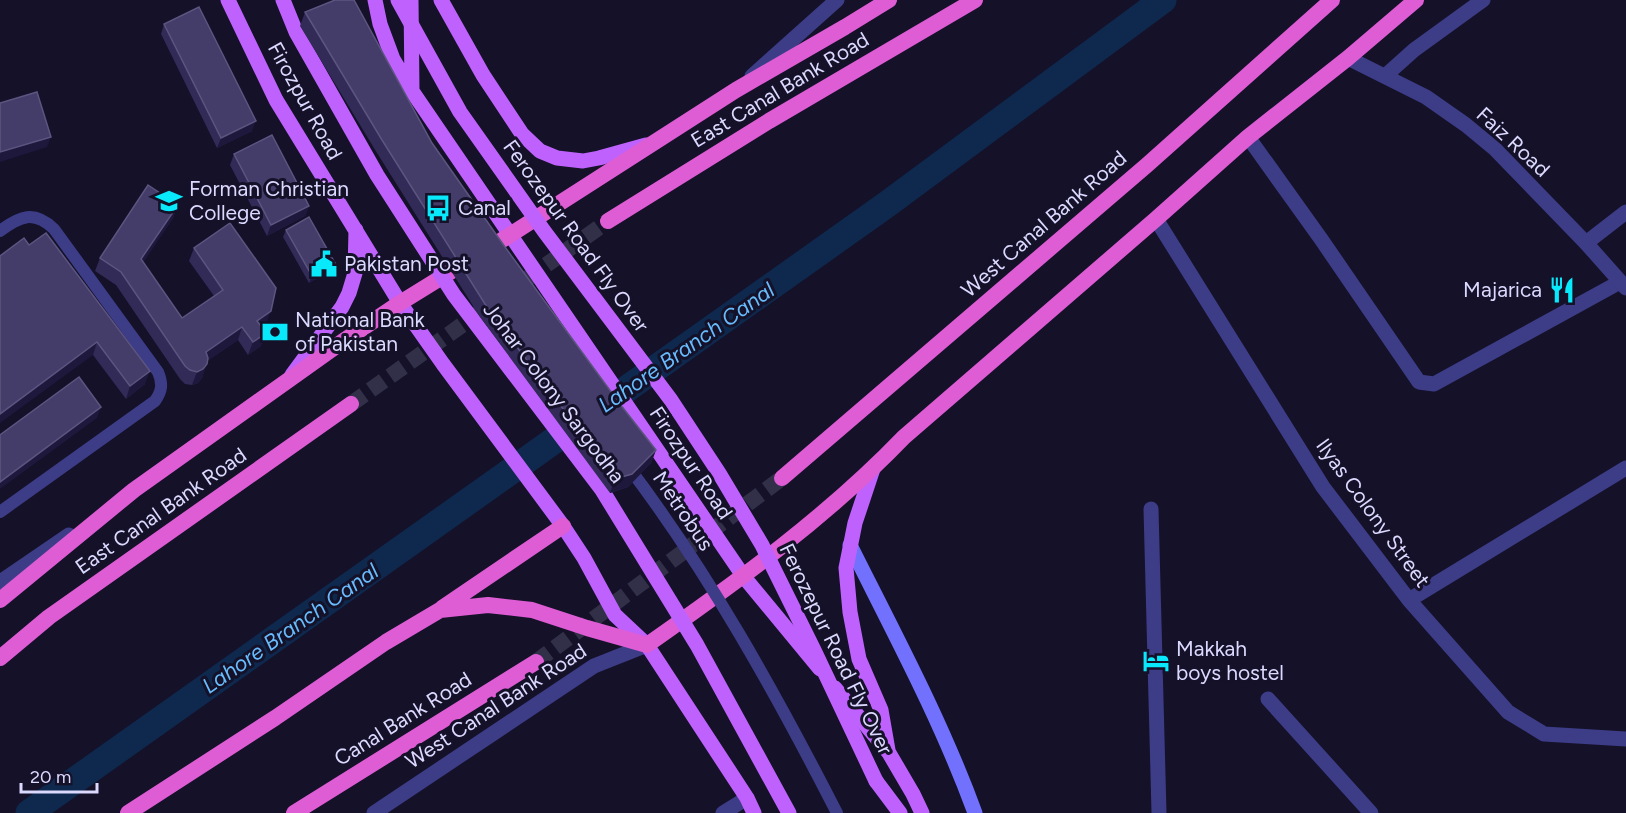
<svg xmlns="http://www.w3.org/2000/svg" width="1626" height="813" font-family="Figtree,sans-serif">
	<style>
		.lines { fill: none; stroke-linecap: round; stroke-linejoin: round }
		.canal { stroke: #0f294e; stroke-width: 27 }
		.trunk-tunnel { stroke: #322f49; stroke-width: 16; stroke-dasharray: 16 8; stroke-linecap: butt }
		.service { stroke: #3d3c87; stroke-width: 12 }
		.minor { stroke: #3d3c87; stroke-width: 15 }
		.tertiary { stroke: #3d3c87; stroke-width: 15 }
		.secondary { stroke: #7171fd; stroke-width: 15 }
		.primary { stroke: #bf62fd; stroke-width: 15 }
		.trunk { stroke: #de5cd4; stroke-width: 16 }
		.service-bridge { stroke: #3d3c87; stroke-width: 12 }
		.primary-bridge { stroke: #bf62fd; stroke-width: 15 }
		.wall { fill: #322a57 }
		.shaded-wall { fill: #1e183d }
		.building { fill: #443d69; stroke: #5c5580; stroke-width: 1.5 }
		.labels { text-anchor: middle; stroke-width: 6; stroke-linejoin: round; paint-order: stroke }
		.street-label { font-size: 21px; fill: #dcd9ff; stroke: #141129 }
		.poi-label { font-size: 21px; fill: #dcd9ff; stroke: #141129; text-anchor: start }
		.water-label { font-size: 22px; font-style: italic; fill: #68bcfd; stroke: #141129 }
	</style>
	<rect width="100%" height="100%" fill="#141129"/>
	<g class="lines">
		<!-- canal -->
		<path class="canal" d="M29 813 886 205 1163 0"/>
		<!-- trunk-tunnel -->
		<path class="trunk-tunnel" d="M351 404 608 221
			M536 662 782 478"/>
		<!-- service -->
		<path class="service" d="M0 231C20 216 34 210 54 229L158 372C163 384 162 391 155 401L0 512"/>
		<!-- minor -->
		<path class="minor" d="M752 76 837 0
			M1248 137 1321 239 1419 382 1434 384 1620 282
			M1156 219 1323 487 1409 600 1508 712 1544 734 1626 739
			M1586 243 1626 212
			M1151 509 1159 813
			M0 582 69 535
			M1409 600 1626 468
			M1268 699 1371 813
			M723 813 747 798"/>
		<!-- tertiary -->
		<path class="tertiary" d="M1348 58 1426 97 1466 125 1495 149 1586 243 1626 288
			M1385 76 1414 50 1483 0
			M374 813 594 666 647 645"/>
		<!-- secondary -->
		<path class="secondary" d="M850 545C894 633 941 720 975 813"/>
		<!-- primary -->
		<path class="primary" d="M228 0 276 100 400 303 443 364 563 526 584 558 615 615 647 645 747 798 754 813
			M375 0 380 24 393 59 412 91 744 577 820 669
			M411 0 412 90
			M441 0 483 75 522 134 540 151 557 158 583 161 599 158 646 145
			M292 375 342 307 349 293 355 273 356 230
			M873 469 855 523 846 568 850 612 859 659 881 710 888 750
			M835 688 889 753 913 794 922 813
			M876 781 900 813"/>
		<!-- trunk -->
		<path class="trunk" d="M608 221 769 121 975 0
			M782 478 1147 165 1332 0
			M0 600 134 490 342 342 400 303 510 235 736 90 845 27 889 0
			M442 608 563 526
			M0 658 49 617 351 404
			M128 813 275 718 386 642 440 610 488 605 532 610 587 628 647 645C738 581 827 517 904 437L1156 219 1248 137 1348 58 1416 0
			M294 813 536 662"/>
		<!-- service-bridge -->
		<path class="service-bridge" d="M627 465C709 573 775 692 837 813"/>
		<!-- primary-bridge -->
		<path class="primary-bridge" d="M283 0 296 32 377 175 454 295 602 490 697 645 789 813
			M398 0 460 112 544 231 671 400 719 473 762 545 814 650 876 781"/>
	</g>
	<!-- wall -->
	<path class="wall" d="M305 12 432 143 505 247 620 404 656 450 651 463 628 487 610 493 480 317 377 153 300 26Z
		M164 24 252 131 217 148 161 34Z
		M234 154 309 206 305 216 267 236 230 165Z
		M178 205 173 218 143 262 182 318 214 296 189 261 194 248 266 324 262 327 261 346 248 355 238 340 207 361 202 378 198 383 192 385 185 384 180 379 116 285 95 271 100 258Z
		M286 230 332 270 309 283 283 237Z
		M29 245 145 384 126 399 93 355Z"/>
	<!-- shaded-wall -->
	<path class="shaded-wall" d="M256 121 252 131 217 148 221 138Z
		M51 137 47 147 0 162V152Z
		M178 205 173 218 137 272 141 259Z
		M309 206 305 216 267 236 271 225Z
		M335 263 332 270 309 283 312 276Z
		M271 311 266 324 252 334 257 321Z
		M242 327 238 340 201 365 206 352Z
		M266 333 261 346 248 355 253 342Z
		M97 342 93 355 0 423V414Z
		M207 364 202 378 198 383 192 385 197 372Z
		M150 371 145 384 126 399 130 386Z
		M101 407 97 418 0 489V482Z
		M656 450 651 463 628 487 610 493 615 479Z"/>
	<!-- building -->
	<path class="building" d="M335 0H354L432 143 505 247 620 404 656 450 632 474 615 479 485 304 382 140 305 12Z
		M199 7 256 121 221 138 164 24Z
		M37 92 51 137 0 152V103Z
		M272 135 309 206 271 225 234 154Z
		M148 185 178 205 141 259 182 318 223 290 194 248 230 223 276 288 271 311 257 321 266 333 253 342 242 327 206 352 208 358 207 364 203 369 197 372 190 370 185 366 121 272 100 258Z
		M309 217 335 263 312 276 286 230Z
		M46 233 150 371 130 386 97 342 0 414V256L24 238 29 245Z
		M79 377 101 407 0 482V435Z"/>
	<!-- icons -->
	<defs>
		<g id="university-bare" transform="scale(2.07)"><path d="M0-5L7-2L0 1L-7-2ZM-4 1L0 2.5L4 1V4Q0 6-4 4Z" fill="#08eafc" stroke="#141129" stroke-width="2.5" paint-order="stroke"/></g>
		<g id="bus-bare" transform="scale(2.07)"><path d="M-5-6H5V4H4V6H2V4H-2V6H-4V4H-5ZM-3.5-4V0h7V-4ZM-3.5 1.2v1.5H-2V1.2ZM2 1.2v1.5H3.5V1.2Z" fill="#08eafc" stroke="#141129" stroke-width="2.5" paint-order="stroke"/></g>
		<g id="civic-bare" transform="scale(2.07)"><path d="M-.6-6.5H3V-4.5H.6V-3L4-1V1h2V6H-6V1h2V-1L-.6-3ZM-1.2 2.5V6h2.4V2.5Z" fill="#08eafc" stroke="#141129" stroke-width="2.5" paint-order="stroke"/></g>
		<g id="restaurant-bare" transform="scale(2.07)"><path d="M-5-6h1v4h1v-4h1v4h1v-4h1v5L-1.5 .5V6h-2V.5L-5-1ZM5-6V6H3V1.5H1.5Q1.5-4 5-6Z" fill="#08eafc" stroke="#141129" stroke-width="2.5" paint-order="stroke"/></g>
		<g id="bank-bare" transform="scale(2.07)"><path d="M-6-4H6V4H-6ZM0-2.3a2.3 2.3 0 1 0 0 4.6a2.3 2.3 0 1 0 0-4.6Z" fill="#08eafc" stroke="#141129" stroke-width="2.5" paint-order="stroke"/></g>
		<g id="hotel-bare" transform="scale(2.07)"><path d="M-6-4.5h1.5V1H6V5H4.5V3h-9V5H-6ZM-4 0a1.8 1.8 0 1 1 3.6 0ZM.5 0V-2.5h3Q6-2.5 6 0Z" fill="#08eafc" stroke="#141129" stroke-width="2.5" paint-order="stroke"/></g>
	</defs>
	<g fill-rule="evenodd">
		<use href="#university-bare" x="169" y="201"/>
		<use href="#bus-bare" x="438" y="208"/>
		<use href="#civic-bare" x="324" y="264"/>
		<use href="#restaurant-bare" x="1562" y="290"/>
		<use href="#bank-bare" x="275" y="332"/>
		<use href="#hotel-bare" x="1156" y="661"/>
	</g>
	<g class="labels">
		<!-- street labels -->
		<g class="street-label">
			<text transform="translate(780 90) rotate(-31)" y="7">East Canal Bank Road</text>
			<text transform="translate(305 101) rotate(61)" y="7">Firozpur Road</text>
			<text transform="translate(1513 142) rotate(43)" y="7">Faiz Road</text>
			<text transform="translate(1044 224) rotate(-41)" y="7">West Canal Bank Road</text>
			<text transform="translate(576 236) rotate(54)" y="7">Ferozepur Road Fly Over</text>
			<text transform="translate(554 393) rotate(53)" y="7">Johar Colony Sargodha</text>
			<text transform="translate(691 463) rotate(56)" y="7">Firozpur Road</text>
			<text transform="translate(161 511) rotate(-35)" y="7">East Canal Bank Road</text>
			<text transform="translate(683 511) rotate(56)" y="7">Metrobus</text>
			<text transform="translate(1373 513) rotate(54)" y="7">Ilyas Colony Street</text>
			<text transform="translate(836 649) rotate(64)" y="7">Ferozepur Road Fly Over</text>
			<text transform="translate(496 706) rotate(-33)" y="7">West Canal Bank Road</text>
			<text transform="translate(403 719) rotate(-32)" y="7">Canal Bank Road</text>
		</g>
		<!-- poi labels -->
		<g class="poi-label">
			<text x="189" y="196">Forman Christian<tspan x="189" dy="24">College</tspan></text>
			<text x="458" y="215">Canal</text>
			<text x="344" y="271">Pakistan Post</text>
			<text x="1542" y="297" text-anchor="end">Majarica</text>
			<text x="295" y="327">National Bank<tspan x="295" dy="24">of Pakistan</tspan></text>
			<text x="1176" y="656">Makkah<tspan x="1176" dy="24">boys hostel</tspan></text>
		</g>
		<!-- water labels -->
		<g class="water-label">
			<text transform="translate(686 347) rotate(-35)" y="8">Lahore Branch Canal</text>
			<text transform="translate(290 628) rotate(-35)" y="8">Lahore Branch Canal</text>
		</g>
	</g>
	<!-- scale -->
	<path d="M21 783v9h76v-9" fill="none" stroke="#dcd9ff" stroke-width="3"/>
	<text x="30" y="783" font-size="18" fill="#dcd9ff" stroke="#141129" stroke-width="4.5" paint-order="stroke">20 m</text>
</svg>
